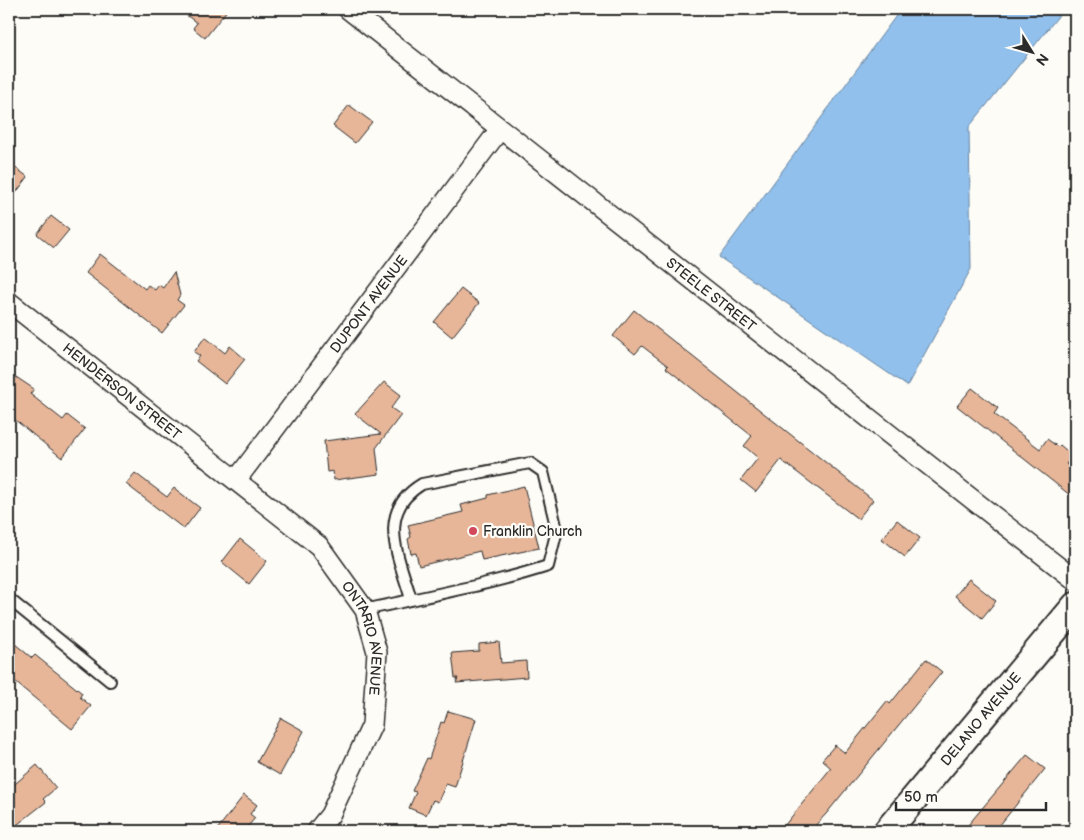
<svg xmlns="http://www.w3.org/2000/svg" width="1084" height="840" font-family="'Balsamiq Sans',sans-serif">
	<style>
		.water { fill: #91c0ec; stroke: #68849f }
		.building { fill: #e7b699; stroke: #2b2b2b }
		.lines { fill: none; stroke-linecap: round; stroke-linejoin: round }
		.service-casing { stroke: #2b2b2b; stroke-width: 14 }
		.minor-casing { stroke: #2b2b2b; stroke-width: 22 }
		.secondary-casing { stroke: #2b2b2b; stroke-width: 30 }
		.service { stroke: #fdfcf7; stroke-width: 10 }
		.minor { stroke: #fdfcf7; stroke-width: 19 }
		.secondary { stroke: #fdfcf7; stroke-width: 26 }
		.poi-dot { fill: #d1495b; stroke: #fdfcf7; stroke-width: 2 }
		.labels { text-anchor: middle; stroke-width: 4.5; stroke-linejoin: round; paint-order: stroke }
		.street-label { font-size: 14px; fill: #2b2b2b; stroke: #fdfcf7 }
		.poi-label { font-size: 14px; fill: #2b2b2b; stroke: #fdfcf7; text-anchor: start }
	</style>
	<rect width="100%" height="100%" fill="#fdfcf7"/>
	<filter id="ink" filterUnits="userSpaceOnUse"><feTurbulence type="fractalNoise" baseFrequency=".02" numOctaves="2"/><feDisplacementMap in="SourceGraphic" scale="10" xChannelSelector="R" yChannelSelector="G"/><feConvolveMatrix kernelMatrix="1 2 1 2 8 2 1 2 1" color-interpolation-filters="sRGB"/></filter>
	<g filter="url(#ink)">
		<!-- water -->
		<path class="water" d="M901 9H1064L969 127 971 269 907 386 719 257Z"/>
		<!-- building -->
		<path class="building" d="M178 9H228L205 38 193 28 197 23Z
			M349 105 372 122 355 143 333 126Z
			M9 163 28 177 9 202Z
			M51 216 69 230 54 248 37 234Z
			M100 254 145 289 148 285 155 290 159 285 163 288 174 272 180 295 177 300 184 305 162 333 86 273Z
			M461 289 479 303 452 337 434 322Z
			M634 310 873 500 858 519 781 460 756 492 741 480 758 458 744 446 752 436 684 382 666 368 668 366 642 346 635 354 613 336Z
			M205 337 225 353 230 346 245 359 225 384 196 361 200 356 194 352Z
			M16 377 34 389 30 394 63 420 67 415 85 429 62 458 9 415V387Z
			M384 382 401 395 391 408 401 415 376 448 379 474 334 480 333 471 327 472 324 441 381 434 355 414Z
			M972 388 998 408 994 414 1040 449 1047 439 1058 447 1060 445 1073 456 1066 464 1075 472V499L957 406Z
			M135 473 167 497 174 488 200 508 184 529 126 484Z
			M524 486 539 548 482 560 480 551 419 566 416 553 411 554 408 539 411 537 408 525 463 512 461 505 488 498V495Z
			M897 520 920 538 905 557 882 539Z
			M240 539 267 561 249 584 222 562Z
			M969 579 996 601 982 618 955 596Z
			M9 639 32 658 35 655 82 693 80 697 91 706 72 729 9 677Z
			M499 642 501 663 526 661 527 677 456 683 458 678H455L452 653 479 651V644Z
			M926 659 942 672 826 814 810 831H780L831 768 822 760 835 745 845 753 887 701 890 704Z
			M448 711 476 719 455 787 446 784 438 802 433 800 426 815 409 808 416 792 412 791 427 758 429 759 441 722 444 723Z
			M281 718 304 731 280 775 257 762Z
			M1027 755 1045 769 995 831H963Z
			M37 765 56 788 43 799 46 802 9 831V789Z
			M244 795 257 805 250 814 255 818 244 831H216Z"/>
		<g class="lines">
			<!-- service casing -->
			<g class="service-casing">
				<path id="service" d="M9 599 110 681
					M365 610C426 596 489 585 548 566L557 530 543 472 530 463 422 484C375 512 399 557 411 599"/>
			</g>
			<!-- minor casing -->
			<g class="minor-casing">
				<g id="minor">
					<path id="s1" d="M348 9 1075 580"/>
					<path id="s2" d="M9 302 319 546 365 610 377 652 372 725 330 815 317 831"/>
					<path id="s3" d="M237 479 500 129"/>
				</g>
			</g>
			<!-- secondary casing -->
			<g class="secondary-casing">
				<g id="secondary">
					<path id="s4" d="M887 831 1075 606"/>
				</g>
			</g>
			<!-- service -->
			<use href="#service" class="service"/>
			<!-- minor -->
			<use href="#minor" class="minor"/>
			<!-- secondary -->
			<use href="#secondary" class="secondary"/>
		</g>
	</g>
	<!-- markers -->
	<circle class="poi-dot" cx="473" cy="531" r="5"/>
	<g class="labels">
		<!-- street labels -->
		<g class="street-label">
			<text dy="5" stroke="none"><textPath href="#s1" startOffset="462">STEELE STREET</textPath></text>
			<text dy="5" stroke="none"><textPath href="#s3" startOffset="219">DUPONT AVENUE</textPath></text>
			<text dy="5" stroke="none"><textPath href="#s2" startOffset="144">HENDERSON STREET</textPath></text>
			<text dy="5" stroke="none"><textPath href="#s2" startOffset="500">ONTARIO AVENUE</textPath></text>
			<text dy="5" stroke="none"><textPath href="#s4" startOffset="146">DELANO AVENUE</textPath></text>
		</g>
		<!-- poi labels -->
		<g class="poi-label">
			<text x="483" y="536">Franklin Church</text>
		</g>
	</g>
	<!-- margin -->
	<rect width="1084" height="840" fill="none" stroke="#fdfcf7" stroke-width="30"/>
	<rect x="15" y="15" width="1054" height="810" fill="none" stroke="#2b2b2b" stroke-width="2" filter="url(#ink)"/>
	<!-- north arrow -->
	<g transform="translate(1032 52) rotate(127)" stroke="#fdfcf7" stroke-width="4" paint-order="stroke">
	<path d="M0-4L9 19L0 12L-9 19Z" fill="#2b2b2b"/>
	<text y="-8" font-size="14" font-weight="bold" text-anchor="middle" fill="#2b2b2b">N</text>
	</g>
	<!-- scale -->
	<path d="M896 802v8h150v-8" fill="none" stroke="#2b2b2b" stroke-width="2.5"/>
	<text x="904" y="802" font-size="15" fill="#2b2b2b" stroke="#fdfcf7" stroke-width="4" paint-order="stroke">50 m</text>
</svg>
